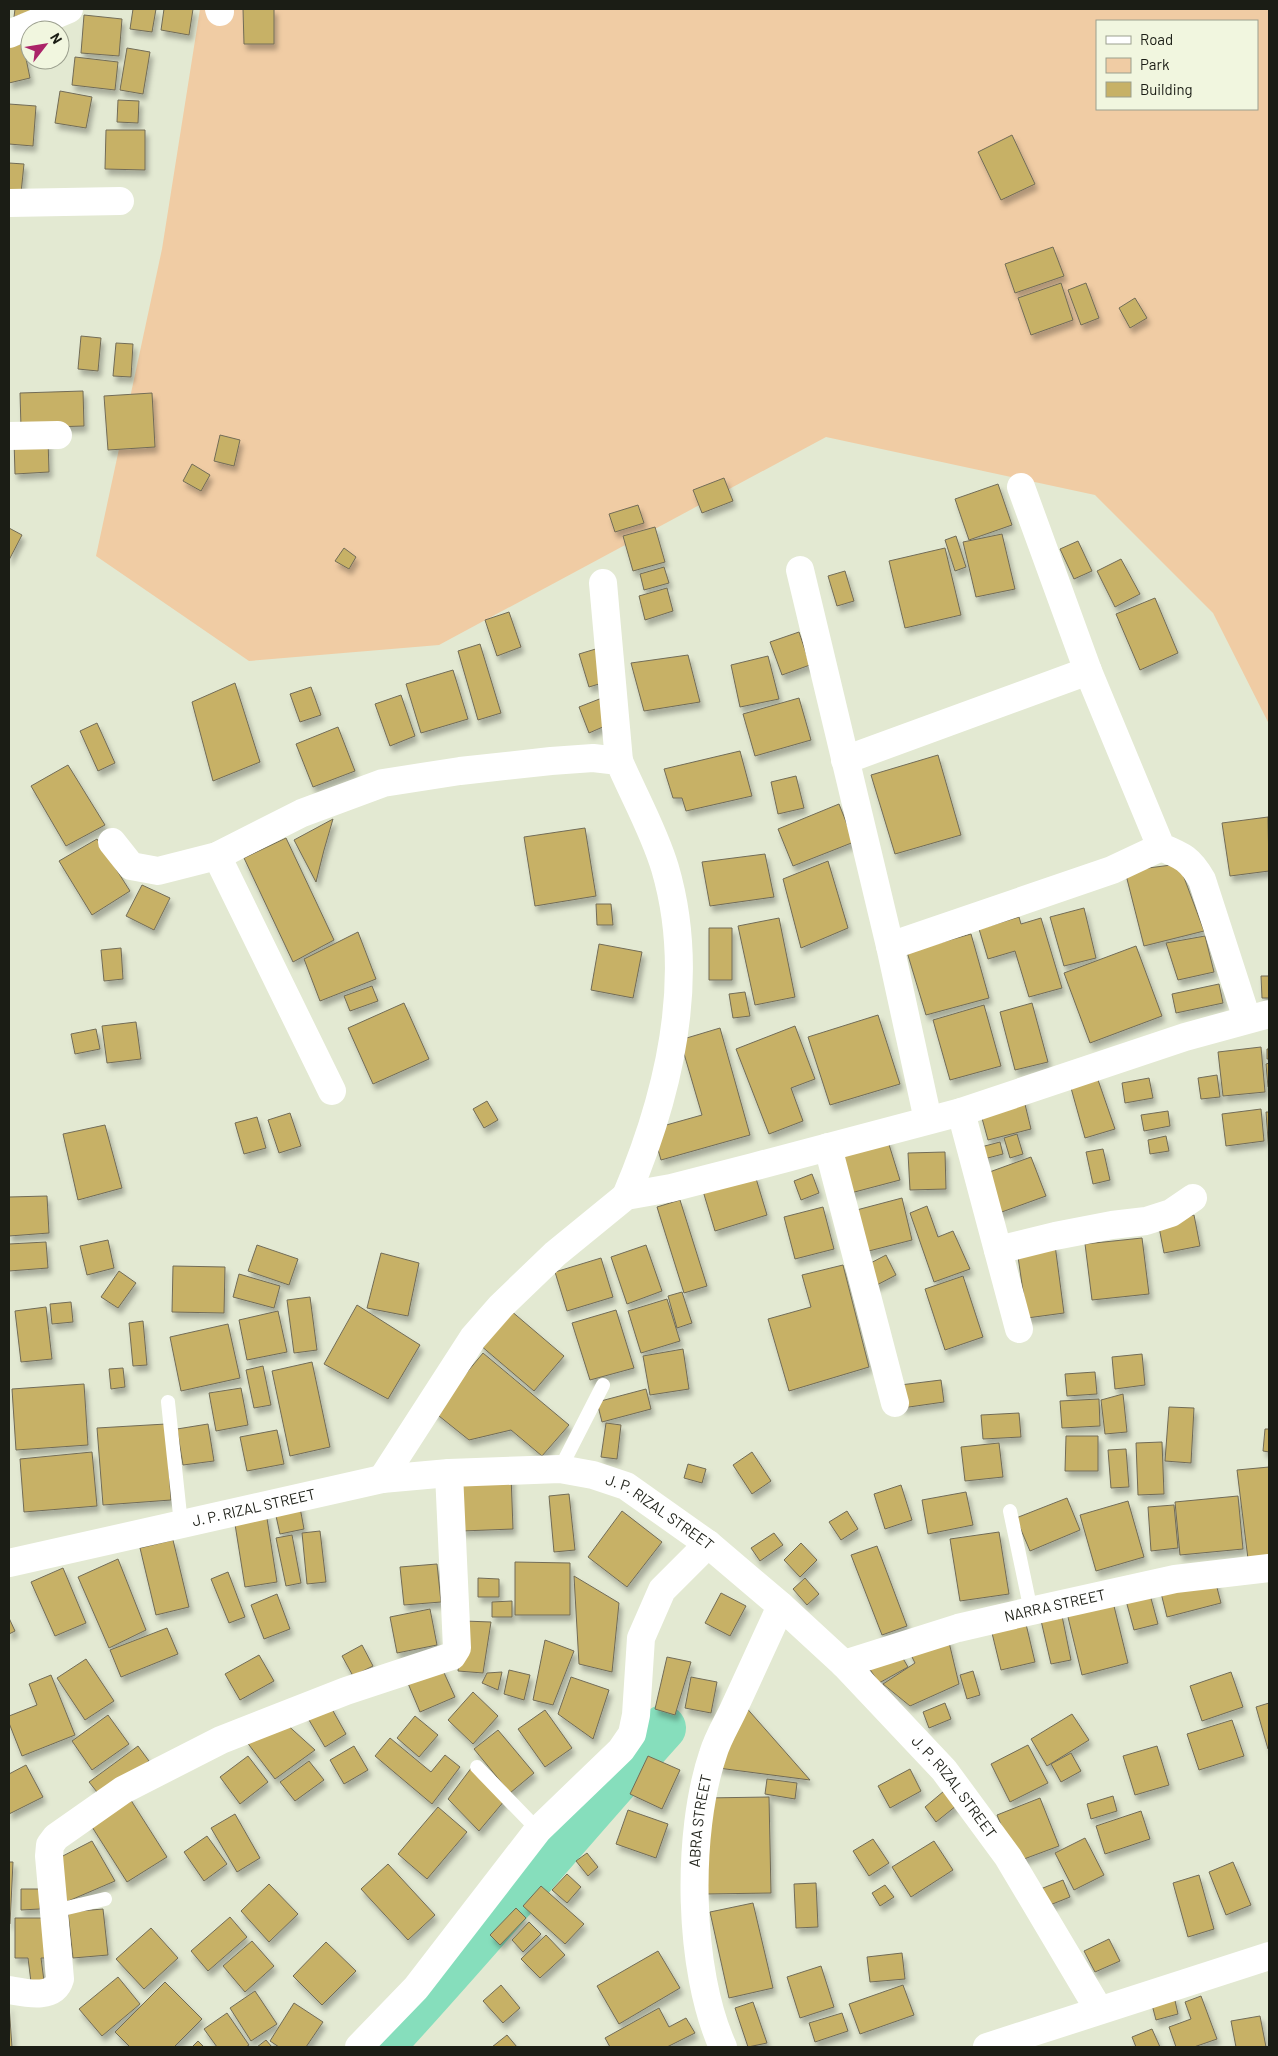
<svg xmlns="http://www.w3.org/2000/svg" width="1278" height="2056" font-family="Barlow,sans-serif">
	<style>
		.green { fill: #f0cca4; fill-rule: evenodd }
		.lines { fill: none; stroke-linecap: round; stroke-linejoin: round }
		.river { stroke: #86debc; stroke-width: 46 }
		.building { fill: #c7b166; stroke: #726c57; filter: url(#shadow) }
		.lane { stroke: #fff; stroke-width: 14 }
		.street { stroke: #fff; stroke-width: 28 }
		.secondary { stroke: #fff; stroke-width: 28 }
		.labels { text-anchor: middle; stroke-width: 4; stroke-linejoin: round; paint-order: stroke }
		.street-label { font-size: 15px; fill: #1b1d15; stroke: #f1f6df }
	</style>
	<defs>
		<filter id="shadow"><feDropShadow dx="3" dy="5.5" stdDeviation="2.5" flood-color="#0004"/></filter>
	</defs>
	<rect width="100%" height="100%" fill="#e3e9d2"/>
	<!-- green -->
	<path class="green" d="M200 9H1269V724L1213 613 1095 495 826 437 439 645 249 661 96 556 162 249ZM1097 21H1257V109H1097Z"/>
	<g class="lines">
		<!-- river -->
		<path class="river" d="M381 2047C477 1943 568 1834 663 1728"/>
	</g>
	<!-- building -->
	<path class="building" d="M15 9H38L14 17Z
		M133 9H156L152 32 130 29Z
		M164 9H193L189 35 161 30Z
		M243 9H274V44H244Z
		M84 15 122 19 119 56 81 53Z
		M23 44 30 78 9 83V46Z
		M127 48 150 52 143 94 120 90Z
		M75 57 118 62 115 90 72 85Z
		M60 91 92 97 86 128 55 123Z
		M118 100 139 101 138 123 117 122Z
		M9 104 36 106 33 146 9 144Z
		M106 130H145V170L105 169Z
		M1012 135 1035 184 1001 200 978 152Z
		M9 163 24 164 21 193 9 192Z
		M1053 247 1064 276 1015 293 1005 264Z
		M1061 283 1073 320 1031 335 1018 298Z
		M1086 283 1099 318 1081 325 1068 290Z
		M1135 298 1147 318 1130 328 1119 308Z
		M81 336 101 338 98 371 78 369Z
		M116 343 133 344 131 377 113 376Z
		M83 391 84 426 21 428 20 393Z
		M152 393 155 447 108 450 104 396Z
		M220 435 240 440 234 466 214 461Z
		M48 439 49 472 15 474 14 440Z
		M192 464 210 475 201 491 183 481Z
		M724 478 733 501 702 513 693 490Z
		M998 484 1012 525 969 540 955 499Z
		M638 505 644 523 615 532 609 514Z
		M655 527 665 562 633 571 623 536Z
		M9 528 22 535 9 560Z
		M1002 534 1015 589 976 597 963 542Z
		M956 536 966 567 955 571 945 540Z
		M1078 541 1092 571 1074 579 1060 549Z
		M344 548 356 557 349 569 335 561Z
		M945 548 961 615 905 628 889 561Z
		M1121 559 1140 594 1115 607 1097 571Z
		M664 567 669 583 644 590 640 574Z
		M845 571 854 601 837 606 828 576Z
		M667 588 673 611 645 620 639 596Z
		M1155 598 1178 653 1140 670 1116 614Z
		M509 612 521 647 497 656 485 620Z
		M799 632 810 665 782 675 770 642Z
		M480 644 501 713 478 720 458 651Z
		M599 648 609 681 589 687 579 654Z
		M688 655 700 702 644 711 631 663Z
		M768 656 779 699 740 707 731 665Z
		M453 670 468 719 421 733 406 684Z
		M235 683 260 762 213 781 192 702Z
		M311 687 321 715 300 722 290 694Z
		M401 695 415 736 390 746 375 704Z
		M602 698 612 723 589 733 579 707Z
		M799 698 811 740 755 756 743 714Z
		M97 723 115 763 98 771 80 731Z
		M338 727 355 771 313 787 296 744Z
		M740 751 752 796 686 811 682 798H673L664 769Z
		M938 755 961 835 895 854 871 775Z
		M68 765 105 825 66 846 31 786Z
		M796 776 804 808 778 814 771 782Z
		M839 804 854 842 793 866 778 829Z
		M1268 817 1269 871 1230 876 1222 823Z
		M333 819 324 850 316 882 294 840Z
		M585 828 596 896 535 906 524 837Z
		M286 838 334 940 293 962 244 858Z
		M97 839 130 891 92 915 59 861Z
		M765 854 774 897 710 906 702 862Z
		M828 861 848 928 801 948 783 879Z
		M1179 864 1204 931 1144 946 1125 871Z
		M142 885 170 898 154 930 126 916Z
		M596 904H611L613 925H597Z
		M1084 908 1096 958 1064 966 1050 917Z
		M1019 917 1021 924 1041 918 1062 988 1029 997 1015 951 988 959 979 929Z
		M779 918 795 997 755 1005 738 926Z
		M709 928H732V980H709Z
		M358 932 376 979 320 1001 304 959Z
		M971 934 989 998 926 1015 907 952Z
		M1205 936 1214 972 1178 980 1166 943Z
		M599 944 642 952 633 998 591 990Z
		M1136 946 1162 1016 1090 1043 1064 973Z
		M121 948 123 979 104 981 101 950Z
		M1261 976H1269V998H1262Z
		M1219 984 1223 1003 1176 1013 1172 994Z
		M372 986 378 1001 350 1011 344 996Z
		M745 992 750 1016 733 1018 729 994Z
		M404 1003 429 1059 373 1084 348 1028Z
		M1032 1003 1048 1062 1015 1070 1000 1012Z
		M984 1005 1001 1066 950 1080 933 1020Z
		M878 1015 900 1084 830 1105 808 1037Z
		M136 1022 141 1059 107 1063 102 1026Z
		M795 1026 815 1079 791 1088 803 1121 769 1134 736 1049Z
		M720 1028 750 1135 661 1160 652 1129 702 1115 680 1040Z
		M96 1029 100 1049 75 1054 71 1034Z
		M1261 1047 1265 1092 1223 1096 1218 1052Z
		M1267 1049H1269V1059H1267Z
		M1269 1063V1087H1268L1266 1064Z
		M1217 1075 1220 1097 1201 1099 1198 1078Z
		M1097 1077 1115 1129 1085 1138 1071 1088Z
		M1149 1078 1153 1098 1125 1103 1122 1083Z
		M1023 1096 1031 1129 988 1140 980 1111Z
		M487 1101 498 1120 484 1128 473 1109Z
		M1261 1109 1264 1141 1226 1146 1222 1114Z
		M1168 1111 1170 1126 1144 1131 1141 1115Z
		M1266 1112H1269V1153Z
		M290 1113 301 1146 279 1153 268 1120Z
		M257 1117 266 1148 244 1154 235 1123Z
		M105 1125 122 1188 78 1200 63 1134Z
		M1017 1134 1023 1154 1010 1158 1004 1138Z
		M1166 1136 1169 1151 1150 1154 1148 1140Z
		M887 1138 900 1180 847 1194 835 1152Z
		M1000 1142 1003 1154 984 1159 981 1147Z
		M1103 1149 1110 1180 1093 1184 1086 1152Z
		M945 1152 946 1189 910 1190 908 1153Z
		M1031 1157 1046 1196 999 1213 984 1174Z
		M812 1174 819 1193 801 1200 794 1181Z
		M755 1175 767 1215 715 1231 703 1191Z
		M47 1196 49 1233 9 1236V1197Z
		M902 1198 912 1240 861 1253 849 1212Z
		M680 1200 707 1286 684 1293 657 1207Z
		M927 1206 938 1237 953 1231 970 1269 934 1282 910 1213Z
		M823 1207 834 1249 795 1259 784 1217Z
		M1194 1215 1200 1246 1164 1253 1158 1222Z
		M1142 1238 1149 1294 1092 1300 1085 1244Z
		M108 1240 114 1268 87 1275 80 1246Z
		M46 1242 48 1268 9 1271V1244Z
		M257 1245 298 1259 289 1285 248 1271Z
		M646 1245 662 1291 627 1304 611 1257Z
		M1055 1245 1064 1313 1027 1318 1017 1250Z
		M381 1253 419 1263 408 1316 367 1308Z
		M886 1255 896 1275 873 1287 863 1267Z
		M601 1258 613 1297 567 1311 555 1272Z
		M843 1265 869 1367 789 1391 768 1319 811 1307 802 1275Z
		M173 1266 225 1267 224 1313 172 1312Z
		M119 1271 136 1283 118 1308 101 1297Z
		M239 1274 280 1286 274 1308 233 1297Z
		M963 1276 983 1337 945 1350 925 1289Z
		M682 1292 692 1323 677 1328 668 1296Z
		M310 1297 317 1350 294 1353 287 1300Z
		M667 1299 680 1341 641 1353 628 1311Z
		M71 1302 73 1322 52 1324 50 1304Z
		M357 1305 420 1345 388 1399 324 1364Z
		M46 1307 52 1359 21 1362 15 1311Z
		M510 1310 564 1356 534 1391 480 1345Z
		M616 1310 634 1368 590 1380 572 1323Z
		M278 1311 287 1352 247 1360 239 1320Z
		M143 1321 147 1365 133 1366 129 1323Z
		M228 1324 240 1378 181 1391 170 1337Z
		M683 1349 689 1389 650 1395 643 1356Z
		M483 1353 569 1425 542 1456 511 1430 469 1440 434 1412Z
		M1142 1354 1145 1385 1115 1389 1112 1357Z
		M312 1362 330 1447 290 1456 272 1371Z
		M263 1366 271 1405 254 1408 246 1370Z
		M123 1368 125 1387 111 1389 109 1369Z
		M1095 1372 1097 1394 1067 1396 1065 1374Z
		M941 1380 944 1402 902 1408 900 1385Z
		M84 1384 88 1445 16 1450 12 1389Z
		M241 1388 248 1425 216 1431 209 1393Z
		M646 1389 651 1409 602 1422 597 1402Z
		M1123 1394 1127 1432 1105 1434 1101 1400Z
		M1099 1399 1100 1426 1062 1428 1060 1401Z
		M1169 1407 1194 1408 1191 1463 1165 1461Z
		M1019 1413 1021 1437 983 1439 981 1415Z
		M606 1423 621 1425 617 1459 601 1457Z
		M166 1424 171 1500 103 1505 97 1428Z
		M208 1424 214 1461 183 1465 177 1429Z
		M1265 1429H1269V1452L1263 1451Z
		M277 1430 284 1464 247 1471 240 1437Z
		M1066 1436H1098V1471H1065Z
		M1162 1442 1164 1494 1138 1495 1136 1443Z
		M999 1443 1003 1477 965 1481 961 1447Z
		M1126 1449 1129 1487 1111 1488 1108 1450Z
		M92 1452 97 1506 24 1512 20 1459Z
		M752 1452 771 1481 752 1494 733 1465Z
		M688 1464 706 1469 702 1483 684 1478Z
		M1269 1467V1557L1248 1559 1237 1470Z
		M511 1475 513 1529 462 1531 459 1477Z
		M901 1485 912 1520 885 1529 874 1494Z
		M966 1492 973 1525 928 1534 922 1500Z
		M569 1494 575 1550 554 1552 549 1496Z
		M1238 1496 1243 1549 1180 1555 1175 1502Z
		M1067 1498 1080 1530 1030 1551 1016 1518Z
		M1128 1501 1144 1557 1096 1571 1080 1515Z
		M299 1502 304 1529 280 1534 274 1507Z
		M1174 1505 1178 1548 1151 1551 1148 1507Z
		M622 1511 662 1542 627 1587 588 1557Z
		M847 1511 858 1529 841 1540 829 1522Z
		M266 1512 277 1582 245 1587 234 1518Z
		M320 1531 326 1582 307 1584 302 1533Z
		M999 1532 1009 1594 960 1601 950 1539Z
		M774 1533 783 1545 760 1561 751 1548Z
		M292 1535 301 1583 286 1586 276 1538Z
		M173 1540 189 1607 156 1615 140 1548Z
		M801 1543 817 1560 800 1577 784 1560Z
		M877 1546 907 1626 882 1635 851 1555Z
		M118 1559 146 1630 109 1648 78 1577Z
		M515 1562 570 1563V1615H515Z
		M437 1564 441 1602 404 1605 400 1567Z
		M63 1568 86 1623 55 1636 31 1582Z
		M228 1572 245 1617 229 1623 211 1579Z
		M574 1576 619 1603 612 1672 579 1664Z
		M1214 1576 1221 1603 1167 1617 1160 1589Z
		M478 1578 499 1579V1597H478Z
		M805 1578 819 1594 807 1605 793 1589Z
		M1149 1591 1158 1624 1134 1630 1125 1597Z
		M721 1593 746 1606 730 1636 705 1623Z
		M277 1594 290 1629 264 1639 251 1605Z
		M512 1601V1617H492V1602Z
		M1113 1602 1128 1663 1082 1675 1067 1613Z
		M430 1609 437 1645 397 1653 390 1617Z
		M1061 1611 1071 1660 1051 1664 1040 1616Z
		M9 1618 15 1631 9 1634Z
		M464 1621 491 1622 483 1673 458 1671Z
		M1026 1624 1035 1662 1001 1670 992 1633Z
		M167 1628 178 1654 121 1677 110 1650Z
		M948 1638 959 1684 910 1706 883 1684 915 1663 909 1651Z
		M545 1640 574 1651 553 1705 533 1700Z
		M362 1645 373 1666 353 1676 342 1656Z
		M897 1648 908 1667 879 1683 865 1662Z
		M259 1655 274 1681 240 1700 225 1674Z
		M667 1657 691 1662 675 1715 655 1709Z
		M86 1659 114 1701 85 1720 57 1678Z
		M441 1666 455 1697 420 1712 407 1681Z
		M509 1670 530 1675 524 1700 504 1694Z
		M973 1671 980 1695 967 1699 960 1675Z
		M502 1672 498 1690 482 1683 487 1673Z
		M1231 1672 1243 1707 1202 1721 1190 1686Z
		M51 1675 75 1735 22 1756 9 1723V1716L37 1705 29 1684Z
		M571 1677 609 1690 593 1739 558 1714Z
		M691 1677 717 1682 711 1713 685 1708Z
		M473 1692 498 1716 473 1744 448 1720Z
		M328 1702 346 1734 325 1747 306 1715Z
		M945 1703 951 1719 929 1728 923 1712Z
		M1269 1703V1749H1268L1256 1707Z
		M743 1704 810 1780 718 1768Z
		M545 1710 572 1748 545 1767 518 1729Z
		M1072 1714 1089 1740 1047 1766 1031 1739Z
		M108 1715 129 1744 92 1770 72 1741Z
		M415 1716 438 1735 419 1757 397 1738Z
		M1232 1720 1244 1756 1199 1770 1187 1734Z
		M283 1721 315 1750 275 1779 246 1741Z
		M498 1730 534 1773 510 1793 474 1749Z
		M390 1738 431 1772 445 1755 460 1767 432 1804 375 1756Z
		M1028 1745 1048 1783 1010 1802 991 1764Z
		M138 1746 149 1761 101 1797 89 1782Z
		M354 1746 368 1770 344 1784 330 1760Z
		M1157 1746 1169 1785 1135 1795 1123 1756Z
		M1071 1753 1081 1771 1061 1782 1051 1764Z
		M248 1756 268 1782 240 1804 220 1777Z
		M648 1756 680 1770 662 1809 630 1794Z
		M309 1761 324 1780 295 1801 280 1782Z
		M26 1765 43 1797 9 1814V1774Z
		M472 1767 505 1800 479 1831 448 1799Z
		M910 1769 921 1791 890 1808 878 1786Z
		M767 1779 797 1783 795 1799 765 1794Z
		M944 1791 956 1806 936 1822 925 1807Z
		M127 1794 167 1857 127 1882 87 1819Z
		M1113 1796 1117 1811 1091 1819 1087 1804Z
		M769 1797 771 1893 706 1894 704 1798Z
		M1040 1798 1059 1846 1016 1862 997 1815Z
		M438 1807 467 1832 427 1879 398 1854Z
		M628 1810 668 1824 656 1858 616 1844Z
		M1141 1811 1150 1839 1105 1854 1096 1826Z
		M235 1814 260 1858 237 1872 211 1828Z
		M207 1836 227 1864 204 1881 184 1852Z
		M1085 1838 1104 1875 1074 1890 1055 1853Z
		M873 1839 889 1863 869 1876 853 1851Z
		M92 1841 115 1881 66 1902 55 1860Z
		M934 1841 953 1870 911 1897 892 1867Z
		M587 1853 598 1867 588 1876 576 1861Z
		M9 1862H13L10 1924H9Z
		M1233 1862 1251 1905 1226 1915 1209 1872Z
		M388 1864 435 1915 408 1940 361 1889Z
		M567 1874 581 1887 567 1903 552 1890Z
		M1199 1875 1214 1929 1188 1937 1173 1883Z
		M1063 1880 1070 1897 1045 1907 1038 1890Z
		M816 1883 818 1927 796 1928 794 1884Z
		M269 1884 298 1914 269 1942 241 1911Z
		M885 1885 894 1897 880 1906 872 1893Z
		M541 1886 584 1924 565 1944 523 1906Z
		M21 1889H40V1909L21 1910Z
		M753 1903 773 1988 729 1998 710 1912Z
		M516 1908 526 1918 500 1945 490 1935Z
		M103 1909 108 1955 73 1958 68 1912Z
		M230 1917 247 1937 208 1971 191 1951Z
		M15 1918H49V1958H41L44 1981 31 1982 28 1958H15Z
		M529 1922 541 1934 523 1952 512 1940Z
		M151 1928 178 1958 144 1989 116 1959Z
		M546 1935 565 1955 540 1978 521 1959Z
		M1109 1939 1120 1961 1095 1972 1084 1951Z
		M252 1941 274 1966 245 1992 223 1966Z
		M326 1942 356 1971 322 2005 293 1976Z
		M658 1951 680 1988 619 2024 597 1986Z
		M902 1953 905 1979 870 1982 867 1957Z
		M821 1966 834 2007 800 2018 787 1977Z
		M118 1977 140 2004 102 2036 79 2009Z
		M165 1982 202 2019 174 2047H130L115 2032Z
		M501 1985 520 2008 503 2023 483 2001Z
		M903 1985 914 2015 860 2034 849 2004Z
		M255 1991 277 2024 251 2041 230 2008Z
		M1174 1996 1178 2014 1156 2020 1151 2001Z
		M1201 1996 1217 2039 1194 2047H1176L1169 2027 1191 2019 1185 2002Z
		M753 2002 767 2043 748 2047 735 2008Z
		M294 2003 323 2022 306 2047H279L270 2041Z
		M9 2005 12 2047H9Z
		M659 2008 669 2027 686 2018 695 2033 667 2047H610L605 2038Z
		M227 2013 249 2045 246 2047H217L204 2029Z
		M842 2013 848 2031 815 2042 809 2023Z
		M1260 2016 1266 2047H1236L1231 2021Z
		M1152 2029 1160 2047H1136L1132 2037Z
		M507 2035 517 2047H492Z
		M266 2040 272 2047H257Z
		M198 2041 204 2047H192Z"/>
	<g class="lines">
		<!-- lane -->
		<path class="lane" d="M168 1402 181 1524
			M560 1469 603 1385
			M1010 1511 1031 1611
			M477 1767 538 1830
			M54 1911 105 1899"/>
		<!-- street -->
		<g class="street">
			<path d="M219 9 220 12"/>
			<path d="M9 34 69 9"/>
			<path d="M9 203 120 201"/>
			<path d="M9 436 58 435"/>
			<path d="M1021 487 1088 671 1161 847C1183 856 1190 859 1202 880L1247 1019"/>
			<path d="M800 570 890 946 928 1120"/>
			<path d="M603 583 619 761"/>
			<path d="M845 760 1088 671"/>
			<path d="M112 842 131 866 158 871 217 856 302 813 383 783 460 771 551 761 593 758 619 761C634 796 654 831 665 868 697 977 669 1095 626 1196"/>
			<path d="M217 856 332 1091"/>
			<path d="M890 946 1112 870 1161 847"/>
			<path d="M961 1112 1019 1329"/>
			<path d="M828 1147 895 1403"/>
			<path d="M998 1250 1055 1236 1112 1225 1146 1221 1171 1213 1193 1198"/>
			<path id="s1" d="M844 1664 958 1628 1031 1611 1175 1579 1269 1568"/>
			<path d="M9 1990C26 1993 54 2000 60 1979L49 1856 50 1845 56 1837 123 1790 221 1740 346 1691 452 1656 457 1648 449 1473"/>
			<path d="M359 2047 416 1988 538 1830 621 1750 632 1734 636 1715 641 1638 662 1590 708 1544"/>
		</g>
		<!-- secondary -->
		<g class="secondary">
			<path d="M382 1479 473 1338 501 1306 555 1254 626 1196 671 1188 753 1167 961 1112 1185 1037 1269 1014"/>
			<path id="s2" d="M9 1563 382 1479 449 1473 560 1469 593 1475 626 1486 708 1544 781 1606 844 1664 944 1770 1008 1857 1099 2010"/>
			<path id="s3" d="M723 2047C688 1970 686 1834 713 1754 718 1737 728 1722 735 1706 750 1673 766 1639 781 1606"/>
			<path d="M987 2047 1269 1956"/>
		</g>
	</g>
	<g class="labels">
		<!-- street labels -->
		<g class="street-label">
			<text dy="5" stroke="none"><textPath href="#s2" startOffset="251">J. P. RIZAL STREET</textPath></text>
			<text dy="5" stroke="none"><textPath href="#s2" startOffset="671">J. P. RIZAL STREET</textPath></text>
			<text dy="5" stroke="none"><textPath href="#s1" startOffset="219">NARRA STREET</textPath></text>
			<text dy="5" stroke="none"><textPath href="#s2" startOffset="1076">J. P. RIZAL STREET</textPath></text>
			<text dy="5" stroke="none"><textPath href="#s3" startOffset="230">ABRA STREET</textPath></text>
		</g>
	</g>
	<!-- border -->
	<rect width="1278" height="2056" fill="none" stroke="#1b1d15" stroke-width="20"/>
	<!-- legend -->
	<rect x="1096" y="20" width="162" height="90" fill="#f1f6df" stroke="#9b9f8e"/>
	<rect x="1106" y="36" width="25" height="8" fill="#ffffff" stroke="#9b9f8e"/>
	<text x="1140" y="45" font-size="15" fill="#1b1d15">Road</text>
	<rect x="1106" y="58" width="25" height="15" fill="#f0cca4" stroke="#9b9f8e"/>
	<text x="1140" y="70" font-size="15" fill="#1b1d15">Park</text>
	<rect x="1106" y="82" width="25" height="15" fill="#c7b166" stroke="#9b9f8e"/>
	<text x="1140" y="95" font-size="15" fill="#1b1d15">Building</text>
	<!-- north arrow -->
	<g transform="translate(45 45) rotate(59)"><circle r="24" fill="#f1f6df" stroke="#9b9f8e"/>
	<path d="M0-4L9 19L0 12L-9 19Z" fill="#ab2368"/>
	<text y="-8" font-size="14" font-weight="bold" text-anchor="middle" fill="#1b1d15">N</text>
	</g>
</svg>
